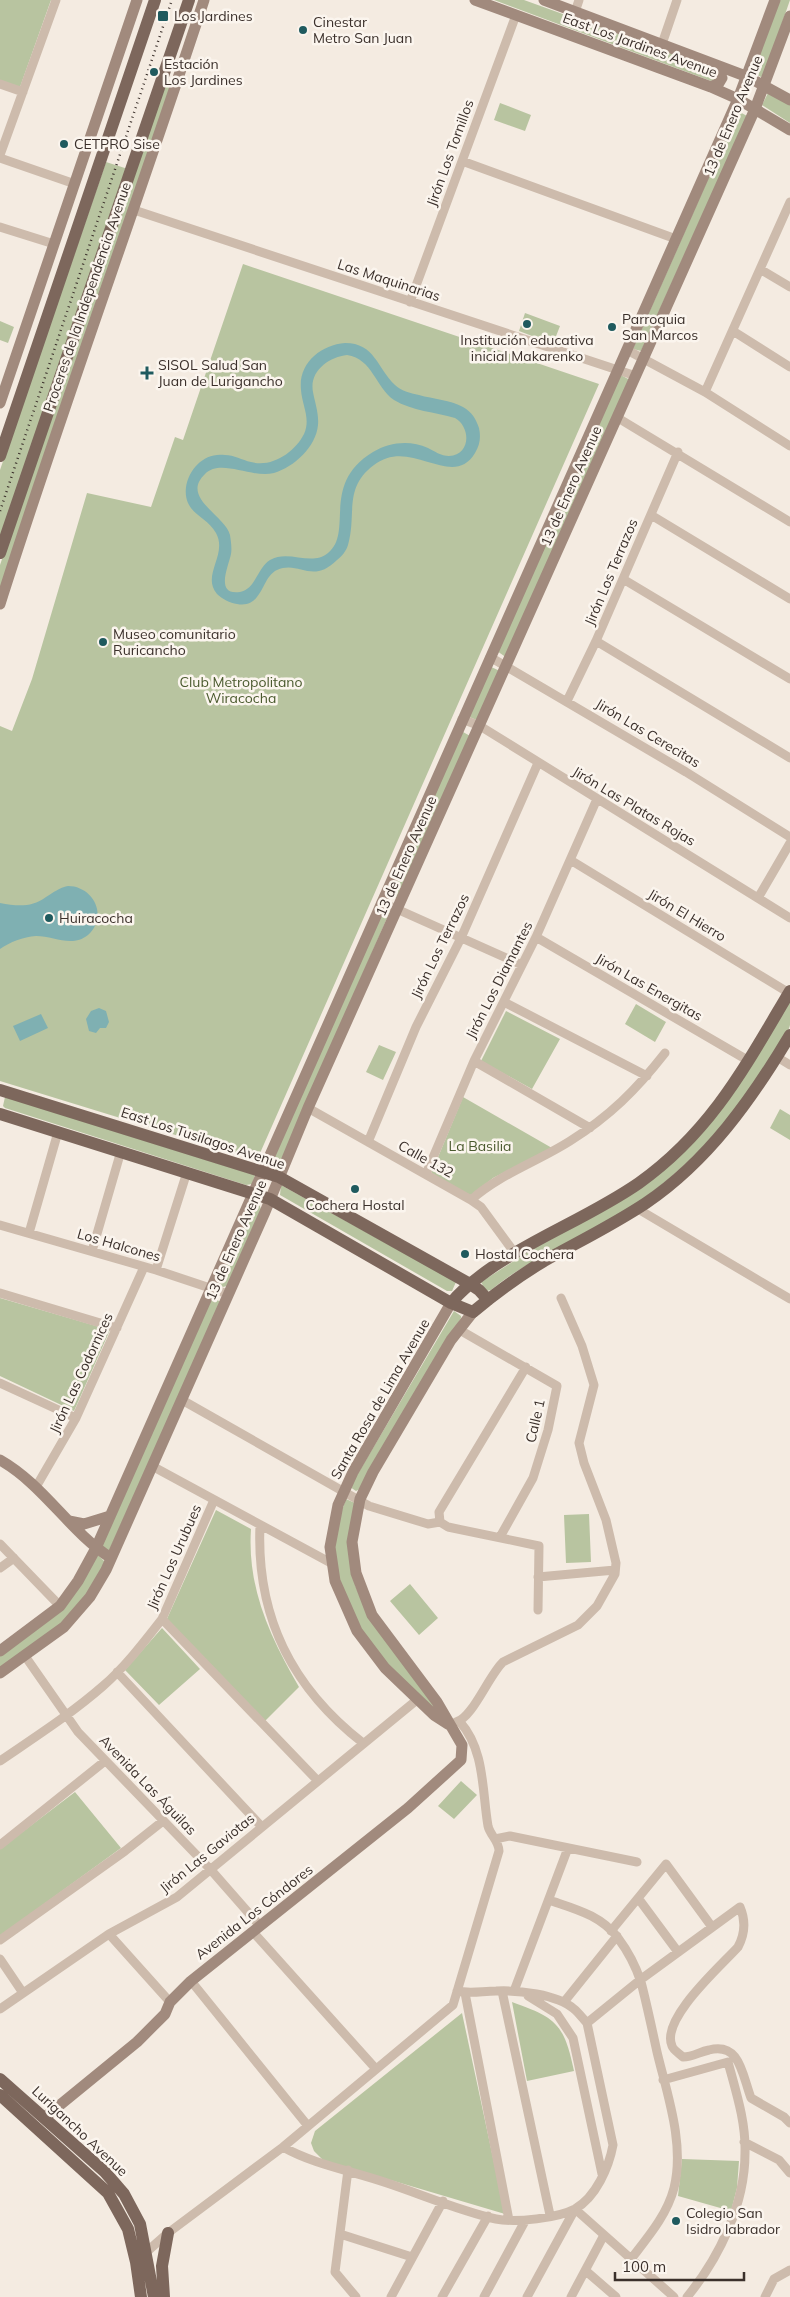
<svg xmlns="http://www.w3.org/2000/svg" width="790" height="2297" font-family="Mulish,sans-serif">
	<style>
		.green { fill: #b8c4a0 }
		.water { fill: #7fb0b2; fill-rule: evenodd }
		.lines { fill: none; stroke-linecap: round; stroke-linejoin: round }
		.street { stroke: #cdbbac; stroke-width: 9 }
		.secondary { stroke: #a18a7d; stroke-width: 11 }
		.primary { stroke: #7d675c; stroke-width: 12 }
		.rail { stroke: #3b302b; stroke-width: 2.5; stroke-dasharray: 1 4; stroke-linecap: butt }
		.poi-dot { fill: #1f5a5e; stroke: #fbf5ee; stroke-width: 2 }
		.labels { text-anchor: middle; stroke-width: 5; stroke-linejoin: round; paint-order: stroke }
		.poi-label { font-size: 14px; fill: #3b302b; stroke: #fbf5ee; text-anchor: start }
		.street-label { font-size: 14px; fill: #3b302b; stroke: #fbf5ee }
		.park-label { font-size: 14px; fill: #4a5a2e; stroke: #fbf5ee }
	</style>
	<rect width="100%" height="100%" fill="#f4ebe1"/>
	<!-- green -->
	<path class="green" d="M0 0H51L20 87 0 81Z
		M494 0H524L715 69 717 78 711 81Z
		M779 0H790L764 75 761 77 755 74 754 71Z
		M167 80 172 81 0 594V565Z
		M768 93 790 105V123L762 105Z
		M500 103 531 115 525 131 494 120Z
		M738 111 747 116 641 351 633 349Z
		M106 162 128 169 0 537V470Z
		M243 264 599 384 257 1160 0 1081V726L12 731 32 679 87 493 151 507 175 437 183 440Z
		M525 313 560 326 553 344 519 331Z
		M0 321 14 327 8 343 0 340Z
		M619 374 630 380 507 658 497 651Z
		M489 666 500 671 479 721 467 716Z
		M463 732 472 737 397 899 390 892Z
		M384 906 391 909 277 1170 270 1167Z
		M790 1002C790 1010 790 1018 790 1025 787 1039 766 1064 758 1077 723 1131 676 1179 622 1213 578 1241 532 1256 491 1290L486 1291 481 1282 673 1160Z
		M636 1004 666 1022 655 1042 625 1024Z
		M506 1011 560 1039 532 1089 481 1061Z
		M379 1045 396 1052 383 1080 366 1072Z
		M5 1097 255 1175 252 1184 246 1185 5 1108 3 1106Z
		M463 1097 552 1148 493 1178 471 1196 431 1174Z
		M780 1109 790 1115V1140L770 1128Z
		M281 1185 456 1282 452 1291H447L280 1195Z
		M253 1203 259 1204 261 1209 227 1286 223 1287 218 1285Z
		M211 1297 221 1302 109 1551 103 1548 102 1543Z
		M0 1298 110 1330 74 1411 0 1376Z
		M454 1311 461 1316V1318L360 1489 356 1491 350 1487Z
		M346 1499 355 1503V1585L368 1616 441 1715 397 1675 365 1638 337 1574 334 1548 338 1521Z
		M216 1510 251 1529C247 1588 270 1637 299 1687L264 1722 166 1621Z
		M589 1514 591 1562 566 1563 564 1515Z
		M98 1555 106 1563 87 1596 64 1622 0 1669V1656L27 1637Z
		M410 1584 438 1618 419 1635 390 1601Z
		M162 1628 200 1669 159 1705 125 1670Z
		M461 1781 477 1795 454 1819 438 1806Z
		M75 1792 121 1848 0 1936V1849Z
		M512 2002C557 2018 564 2024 574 2071L527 2081Z
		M462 2013 505 2214 323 2160 314 2151 311 2143 315 2131Z
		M682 2159 739 2161 737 2188 731 2211 678 2196Z"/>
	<!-- water -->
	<path class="water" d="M345 343C375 343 377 368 395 385 401 391 410 393 419 395 433 399 451 400 463 407 472 412 476 419 479 428 481 437 480 445 475 453 452 491 411 436 374 465 343 488 357 514 348 545 346 551 343 555 337 560 312 585 299 560 277 570 261 577 263 609 237 604 230 603 222 599 217 594 201 575 228 555 216 533 206 515 183 514 186 487 189 468 205 452 225 455 234 455 242 460 251 462 272 468 295 452 304 434 311 419 302 405 301 390 298 363 321 345 345 343ZM347 355C373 359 375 387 394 400 412 411 435 412 455 418 471 427 471 455 449 456 441 456 434 451 428 448 410 440 390 442 373 452 320 484 354 532 328 553 311 567 289 549 270 560 258 567 255 590 240 592 214 596 229 565 231 554 232 548 231 542 230 535 225 515 180 498 205 474 221 458 252 479 274 473 294 467 316 447 318 425 319 413 315 403 313 392 309 371 329 357 347 355Z
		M68 886C93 886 109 916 88 935 72 948 54 936 36 936 23 937 10 942 0 949V903C17 906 31 908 46 897 54 892 59 888 68 886Z
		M99 1008 106 1011 109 1022 106 1028H100L96 1033 89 1031 86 1019 91 1011Z
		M41 1014 48 1028 20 1041 13 1026Z"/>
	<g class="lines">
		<!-- street -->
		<path class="street" d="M575 12 579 0
			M662 44 677 0
			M0 84 23 92
			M0 155 56 0
			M0 158 75 184
			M462 161 676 239
			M134 210 636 376
			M0 227 54 244
			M760 269 790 287
			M410 302 516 15
			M733 331 790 367
			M627 350 705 392 790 446
			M705 392 790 202
			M618 418 790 522
			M651 515 790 599
			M623 579 790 679
			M596 641 790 758
			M490 657 686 772 790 837
			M567 701 596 641 678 452
			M462 719 480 726 790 918
			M572 861 789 993
			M758 898 790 843
			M381 902 522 965
			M536 937 749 1061
			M504 1002 647 1076
			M777 1057 790 1065
			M474 1061 590 1128
			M308 1108 471 1200 481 1207 514 1252
			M368 1142 416 1027 461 938 538 763
			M426 1174 474 1061 536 937 597 799
			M471 1200C500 1174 537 1162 570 1141 610 1116 636 1090 665 1053
			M638 1209 790 1299
			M0 1225 156 1270 228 1294
			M29 1233 58 1132
			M92 1251 121 1151
			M156 1270 187 1172
			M0 1293 117 1328
			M458 1329 557 1386 548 1430 533 1478 500 1537
			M0 1383 76 1418
			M182 1400 369 1506 428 1524 440 1522 448 1527 539 1546 538 1610
			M152 1466 331 1563
			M36 1487 76 1418 144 1267
			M440 1522 439 1512 526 1367
			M260 1525C256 1616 291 1687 363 1743
			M0 1544 60 1606
			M0 1568 14 1558
			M538 1577 615 1570
			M162 1619 317 1780
			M25 1656 78 1732 211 1870 260 1926
			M117 1672 262 1827
			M456 1722C472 1719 489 1675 503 1662L578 1625 597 1606 615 1574 616 1563 606 1520 584 1463 579 1443 594 1385 582 1346 561 1298
			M0 1761C35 1737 71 1714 103 1686 125 1667 144 1642 162 1619L214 1500
			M495 1839 510 1836 637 1862
			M0 1845 105 1761
			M638 1898 678 1952
			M549 1900C575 1909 601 1915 618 1938 627 1950 636 1967 641 1982 647 2005 652 2029 657 2052 667 2094 685 2144 674 2188 667 2215 648 2237 631 2259
			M611 1931 666 1864 712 1927
			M253 1932 376 2069
			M109 1934 170 2002
			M0 1940 125 1851 163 1821
			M0 1959 23 1993
			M191 1981 308 2126
			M502 1991 550 2215
			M514 1991 568 1848
			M465 1993 509 2220
			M528 1996 557 2014 573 2038 602 2174
			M564 2002 617 1936
			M0 2009 109 1934 177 1897 418 1699
			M587 2023 640 1980 740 1907C746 1921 745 1934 738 1947 722 1965 660 2019 672 2046 673 2050 680 2054 683 2057 693 2057 699 2052 709 2050 740 2042 742 2074 751 2098L784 2117 790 2123
			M663 2080 728 2062C736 2092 746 2122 745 2153 745 2205 719 2258 687 2297
			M744 2142 779 2160 790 2173
			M283 2147C315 2165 353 2171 387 2183 423 2195 460 2211 496 2219 516 2223 558 2218 575 2209 596 2197 609 2167 613 2145L587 2023C583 2019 579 2013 574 2009 557 1994 517 1990 496 1991 482 1991 471 1994 457 1991
			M348 2170 335 2272 356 2297
			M575 2209 674 2297
			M340 2234 412 2257
			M143 2255 168 2233 283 2147 453 2005 499 1851C499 1841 490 1835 488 1826 482 1791 485 1750 460 1722
			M586 2271 616 2297
			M391 2297 443 2201
			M442 2297 488 2216
			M484 2297 525 2221
			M527 2297 575 2209
			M571 2297 604 2235
			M765 2297 774 2279 790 2270"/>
		<!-- secondary -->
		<path class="secondary" d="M475 0 711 87 738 99 790 130
			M544 0 748 77 790 100
			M711 87 719 83 722 78 717 66
			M0 403 137 0
			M0 604C64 402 138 202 204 0
			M0 1460C44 1485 69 1531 111 1558
			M69 1521 84 1524 110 1516
			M0 1651 60 1606 78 1581 96 1548 738 99 775 0
			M0 1673 64 1627 90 1597 106 1570 265 1212 308 1108 755 109 790 16
			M448 1724 434 1715 385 1668 357 1631 335 1581 330 1547 338 1505 353 1472 451 1303
			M44 2118 137 2042 165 2014 170 2002 191 1981 408 1808 461 1760 462 1745 437 1702 372 1615 356 1573 352 1542 360 1499 373 1472 451 1340 473 1312"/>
		<!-- primary -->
		<path class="primary" d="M0 456 155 0
			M0 553 189 0
			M0 1090 279 1177 470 1284 479 1290 488 1300
			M0 1114 270 1199 451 1303 473 1312C496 1293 519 1276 544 1261 578 1242 613 1225 646 1203 708 1161 752 1099 790 1035
			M451 1303C463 1288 478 1277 494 1266 540 1235 593 1215 639 1183 712 1131 746 1065 790 991
			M0 2079 105 2172 124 2194 140 2224 154 2297
			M0 2095 108 2193 128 2229 136 2262 141 2297
			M164 2297 162 2266 168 2233"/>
		<!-- rail -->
		<path class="rail" d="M0 511 172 0"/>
	</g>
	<!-- markers -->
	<g class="poi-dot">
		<rect x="157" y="10" width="12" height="12" rx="2.5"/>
		<circle cx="303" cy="30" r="5"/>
		<circle cx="154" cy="72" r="5"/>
		<circle cx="64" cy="144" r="5"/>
		<circle cx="527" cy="324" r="5"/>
		<circle cx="612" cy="327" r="5"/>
		<path d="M144.5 365.5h5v5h5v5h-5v5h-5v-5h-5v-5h5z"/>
		<circle cx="103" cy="642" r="5"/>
		<circle cx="49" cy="918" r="5"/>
		<circle cx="355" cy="1189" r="5"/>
		<circle cx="465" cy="1254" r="5"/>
		<circle cx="676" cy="2221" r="5"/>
	</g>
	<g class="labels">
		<!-- poi labels -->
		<g class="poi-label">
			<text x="174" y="21">Los Jardines</text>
			<text x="313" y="27">Cinestar<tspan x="313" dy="16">Metro San Juan</tspan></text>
			<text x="164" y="69">Estación<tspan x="164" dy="16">Los Jardines</tspan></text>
			<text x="74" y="149">CETPRO Sise</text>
			<text x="622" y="324">Parroquia<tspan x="622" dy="16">San Marcos</tspan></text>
			<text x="527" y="345" text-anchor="middle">Institución educativa<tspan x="527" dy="16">inicial Makarenko</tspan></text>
			<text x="158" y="370">SISOL Salud San<tspan x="158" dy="16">Juan de Lurigancho</tspan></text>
			<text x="113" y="639">Museo comunitario<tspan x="113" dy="16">Ruricancho</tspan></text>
			<text x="59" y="923">Huiracocha</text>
			<text x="355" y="1210" text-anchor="middle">Cochera Hostal</text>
			<text x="475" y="1259">Hostal Cochera</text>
			<text x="686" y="2218">Colegio San<tspan x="686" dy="16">Isidro labrador</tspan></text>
		</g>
		<!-- street labels -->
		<g class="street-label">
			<text transform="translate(640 45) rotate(20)" y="5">East Los Jardines Avenue</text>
			<text transform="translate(733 116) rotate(-67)" y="5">13 de Enero Avenue</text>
			<text transform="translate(450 153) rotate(-70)" y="5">Jirón Los Tornillos</text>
			<text transform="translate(389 280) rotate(18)" y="5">Las Maquinarias</text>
			<text transform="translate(87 297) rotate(-71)" y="5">Proceres de la Independencia Avenue</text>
			<text transform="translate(571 486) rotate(-66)" y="5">13 de Enero Avenue</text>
			<text transform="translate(611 572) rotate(-67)" y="5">Jirón Los Terrazos</text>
			<text transform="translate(648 733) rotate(31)" y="5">Jirón Las Cerecitas</text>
			<text transform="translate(634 806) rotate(31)" y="5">Jirón Las Platas Rojas</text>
			<text transform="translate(406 856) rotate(-66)" y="5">13 de Enero Avenue</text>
			<text transform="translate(687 915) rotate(31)" y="5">Jirón El Hierro</text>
			<text transform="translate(440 946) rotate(-64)" y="5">Jirón Los Terrazos</text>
			<text transform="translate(499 980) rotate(-63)" y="5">Jirón Los Diamantes</text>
			<text transform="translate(649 987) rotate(30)" y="5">Jirón Las Energitas</text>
			<text transform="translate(203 1138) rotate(18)" y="5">East Los Tusilagos Avenue</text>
			<text transform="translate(426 1159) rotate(29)" y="5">Calle 132</text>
			<text transform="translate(236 1240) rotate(-66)" y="5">13 de Enero Avenue</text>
			<text transform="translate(119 1245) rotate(16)" y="5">Los Halcones</text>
			<text transform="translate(81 1373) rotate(-65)" y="5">Jirón Las Codornices</text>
			<text transform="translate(380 1399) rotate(-60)" y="5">Santa Rosa de Lima Avenue</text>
			<text transform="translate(535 1421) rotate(-77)" y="5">Calle 1</text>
			<text transform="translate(174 1557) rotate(-66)" y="5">Jirón Los Urubues</text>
			<text transform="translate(148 1785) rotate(46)" y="5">Avenida Las Águilas</text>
			<text transform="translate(207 1853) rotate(-39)" y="5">Jirón Las Gaviotas</text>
			<text transform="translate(254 1912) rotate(-38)" y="5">Avenida Los Cóndores</text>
			<text transform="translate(80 2131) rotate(43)" y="5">Lurigancho Avenue</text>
		</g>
		<!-- park labels -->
		<g class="park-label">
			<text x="241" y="687">Club Metropolitano<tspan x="241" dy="16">Wiracocha</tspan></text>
			<text x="480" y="1151">La Basilia</text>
		</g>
	</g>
	<!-- scale -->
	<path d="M615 2272v8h129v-8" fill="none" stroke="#3b302b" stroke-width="2.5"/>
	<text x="622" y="2272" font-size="15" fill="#3b302b" stroke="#fbf5ee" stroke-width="4" paint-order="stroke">100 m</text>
</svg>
